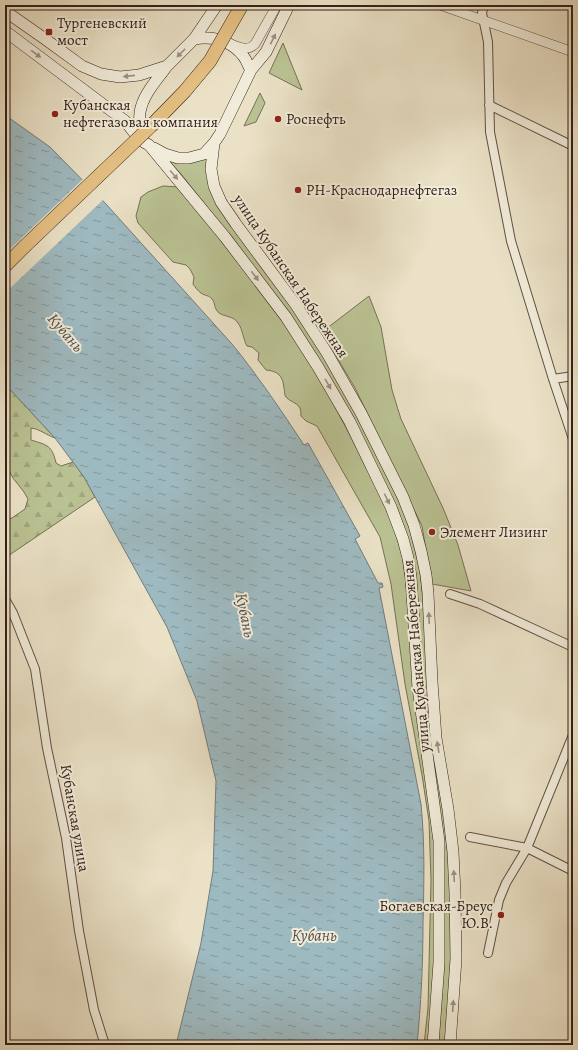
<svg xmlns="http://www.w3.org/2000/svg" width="578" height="1050" font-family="Alegreya,serif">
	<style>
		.green { fill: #bac293; stroke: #777156 }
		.forest { fill: url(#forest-firs); stroke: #777156 }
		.water { fill: url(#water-ripples); stroke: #747c7d }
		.pier { fill: #eae1c6 }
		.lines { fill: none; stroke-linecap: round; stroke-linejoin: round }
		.minor-casing { stroke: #625044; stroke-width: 10 }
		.tertiary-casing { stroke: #625044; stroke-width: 10 }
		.secondary-casing { stroke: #342018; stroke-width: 12 }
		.trunk-casing { stroke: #342018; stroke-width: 14 }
		.minor { stroke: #f1ecda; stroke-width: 8 }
		.tertiary { stroke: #f1ecda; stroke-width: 9 }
		.secondary { stroke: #f1ecda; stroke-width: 11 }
		.trunk { stroke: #e5c083; stroke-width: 13 }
		.trunk-bridge-casing { stroke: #342018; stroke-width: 14; stroke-linecap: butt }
		.trunk-bridge { stroke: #e5c083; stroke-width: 13 }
		.oneway { fill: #9c9083 }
		.poi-dot { fill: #8f2418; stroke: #f1ecda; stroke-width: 1.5 }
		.labels { text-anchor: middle; stroke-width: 4; stroke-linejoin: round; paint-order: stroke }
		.poi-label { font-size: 15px; fill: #342018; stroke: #f1ecda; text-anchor: start }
		.street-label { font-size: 15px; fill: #342018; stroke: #f1ecda }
		.water-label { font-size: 16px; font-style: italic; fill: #544e4b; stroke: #f1ecda }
	</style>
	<defs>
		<pattern id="forest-firs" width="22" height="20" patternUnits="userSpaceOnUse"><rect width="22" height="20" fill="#bac293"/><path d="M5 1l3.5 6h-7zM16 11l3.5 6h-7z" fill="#a0a67e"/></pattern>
		<pattern id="water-ripples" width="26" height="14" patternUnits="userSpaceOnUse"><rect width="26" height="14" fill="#9ebac1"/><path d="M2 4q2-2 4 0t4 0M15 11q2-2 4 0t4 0" fill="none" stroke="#82979c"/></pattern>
	</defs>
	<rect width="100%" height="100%" fill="#eae1c6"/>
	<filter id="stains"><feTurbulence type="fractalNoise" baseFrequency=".005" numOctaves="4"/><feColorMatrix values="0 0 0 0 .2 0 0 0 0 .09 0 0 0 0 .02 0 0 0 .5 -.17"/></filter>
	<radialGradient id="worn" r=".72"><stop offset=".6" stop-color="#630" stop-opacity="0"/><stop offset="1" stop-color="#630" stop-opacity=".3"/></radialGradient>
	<!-- green -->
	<path class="green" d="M283 43 302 90 269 73Z
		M260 93 265 103 256 122 244 126Z
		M209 154 208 176 319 349 352 406 384 468 407 519 420 570 451 888V982L445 1045H437L442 973 426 723 414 569 371 458 231 237 181 174 168 160Z
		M163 186 179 187C217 235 257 283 291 334 319 376 343 420 364 464 380 495 395 525 403 560L435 838 434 974 429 1045H424L428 1008 431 880 429 821 422 775 405 684 391 584 380 537 317 426 306 421 301 416C302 402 292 404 286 397 284 395 285 391 284 388 283 376 278 371 266 370L258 360 259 353 252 347 247 346C243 339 243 330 238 323 234 316 225 317 219 313 213 307 216 304 212 299 209 295 205 296 201 293 198 291 195 287 193 284L194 277 190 269 186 265 173 262 138 223 136 216 141 197 148 192Z
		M369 296 381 327 392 390 401 419 443 508 458 545 471 591 432 584 422 526 355 388 322 332Z"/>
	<!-- forest -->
	<path class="forest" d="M5 384 55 438C46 435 40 429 31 428V440C47 445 52 445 56 463L61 466 73 462 84 477 95 497 5 558V520L12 518 25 509 28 499 24 492 13 478 5 463Z"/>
	<!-- water -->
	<path class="water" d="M5 115 50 147 106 204 232 344C258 376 281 410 304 445L308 443 360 536 355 539 378 583H382L383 587 379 588 421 804C425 844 424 883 423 923 423 964 421 1004 417 1045H176L201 943 213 871 216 781 197 701 167 627 84 477 55 438 5 384Z"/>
	<!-- pier -->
	<path class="pier" d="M84 178 104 199 5 293V254Z"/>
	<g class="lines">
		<!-- minor casing -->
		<g class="minor-casing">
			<path id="minor" d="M484 5 482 13 488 42 490 132 511 241 553 379 573 439
				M489 105 573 146
				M553 379 573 376
				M450 594 480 604 573 647
				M5 599 13 613 35 669 47 748 66 838 79 931 94 1010 105 1045
				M470 837 527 848 573 871
				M488 953 499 900 506 883 527 848 573 735"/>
		</g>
		<!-- tertiary casing -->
		<g class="tertiary-casing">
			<path id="tertiary" d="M440 5 573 52
				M233 45C242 48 248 51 255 44L277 5"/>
		</g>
		<!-- secondary casing -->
		<g class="secondary-casing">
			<path id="secondary" d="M289 5 266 52 251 70 220 134 214 143 211 169 214 186 221 202 236 224 296 305 327 353 361 413 403 497 414 525 421 551 426 575 428 593 432 682 436 738 448 809 453 852 455 893 456 959 450 1045
				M5 11 45 39 82 66 101 74 120 77 139 75 167 66 194 39 217 5
				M5 31 125 121 140 140 149 145 225 237 286 317 318 367 350 422 391 507 403 539 408 558 411 577 418 688 439 841V963L433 1045
				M194 39C213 36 231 40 244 57 247 61 248 66 251 70
				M140 140C140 130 139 121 140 112 143 94 157 80 167 66
				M154 148 165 154 178 158H189L204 154 214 143"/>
		</g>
		<!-- trunk casing -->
		<g class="trunk-casing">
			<path id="trunk" d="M5 266 25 246"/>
		</g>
		<!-- minor -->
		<use href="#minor" class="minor"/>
		<!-- tertiary -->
		<use href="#tertiary" class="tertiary"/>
		<!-- secondary -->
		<use href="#secondary" class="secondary"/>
		<!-- trunk -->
		<use href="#trunk" class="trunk"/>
		<!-- trunk-bridge casing -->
		<g class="trunk-bridge-casing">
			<path id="trunk-bridge" d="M25 246 151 126 185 91 210 61 242 5"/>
		</g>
		<!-- trunk-bridge -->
		<use href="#trunk-bridge" class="trunk-bridge"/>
	</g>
	<!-- one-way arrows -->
	<defs><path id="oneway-solid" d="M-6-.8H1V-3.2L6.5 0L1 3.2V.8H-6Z"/></defs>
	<g class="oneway">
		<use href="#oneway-solid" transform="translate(273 39) rotate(-64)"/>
		<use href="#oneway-solid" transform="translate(181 53) rotate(135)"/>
		<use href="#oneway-solid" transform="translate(36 54) rotate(36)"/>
		<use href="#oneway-solid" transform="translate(129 76) rotate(174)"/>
		<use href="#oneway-solid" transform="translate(174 175) rotate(50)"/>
		<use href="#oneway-solid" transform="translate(255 276) rotate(53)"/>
		<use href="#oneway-solid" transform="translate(328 384) rotate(60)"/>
		<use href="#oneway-solid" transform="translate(387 499) rotate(64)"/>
		<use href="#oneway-solid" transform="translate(429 618) rotate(-93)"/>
		<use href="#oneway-solid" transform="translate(438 747) rotate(-99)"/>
		<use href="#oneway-solid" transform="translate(454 876) rotate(-93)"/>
		<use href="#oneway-solid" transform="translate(453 1006) rotate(-86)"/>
	</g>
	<!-- markers -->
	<g class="poi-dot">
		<rect x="45" y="28" width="8" height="8" rx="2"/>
		<circle cx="55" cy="114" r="4"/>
		<circle cx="278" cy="119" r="4"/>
		<circle cx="298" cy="190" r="4"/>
		<circle cx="432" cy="532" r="4"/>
		<circle cx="501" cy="915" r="4"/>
	</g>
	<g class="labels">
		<!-- poi labels -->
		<g class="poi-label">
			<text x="57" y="28">Тургеневский<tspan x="57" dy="17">мост</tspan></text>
			<text x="63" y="110">Кубанская<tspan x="63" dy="17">нефтегазовая компания</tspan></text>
			<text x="286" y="124">Роснефть</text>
			<text x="306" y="195">РН-Краснодарнефтегаз</text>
			<text x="440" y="537">Элемент Лизинг</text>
			<text x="493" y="911" text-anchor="end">Богаевская-Бреус<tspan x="493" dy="17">Ю.В.</tspan></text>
		</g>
		<!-- street labels -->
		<g class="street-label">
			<text transform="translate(291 276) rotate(56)" y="5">улица Кубанская Набережная</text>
			<text transform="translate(416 656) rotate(-95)" y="5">улица Кубанская Набережная</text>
			<text transform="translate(75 818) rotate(80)" y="5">Кубанская улица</text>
		</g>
		<!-- water labels -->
		<g class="water-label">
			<text transform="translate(66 332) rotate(49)" y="6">Кубань</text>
			<text transform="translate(246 615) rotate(79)" y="6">Кубань</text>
			<text x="314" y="941">Кубань</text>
		</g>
	</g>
	<!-- margin -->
	<rect width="578" height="1050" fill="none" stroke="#eae1c6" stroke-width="20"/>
	<rect x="6" y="6" width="566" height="1038" fill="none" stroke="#342018" stroke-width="2"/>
	<rect x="10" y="10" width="558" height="1030" fill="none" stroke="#342018"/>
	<rect width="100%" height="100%" filter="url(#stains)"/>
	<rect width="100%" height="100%" fill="url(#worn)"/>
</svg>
